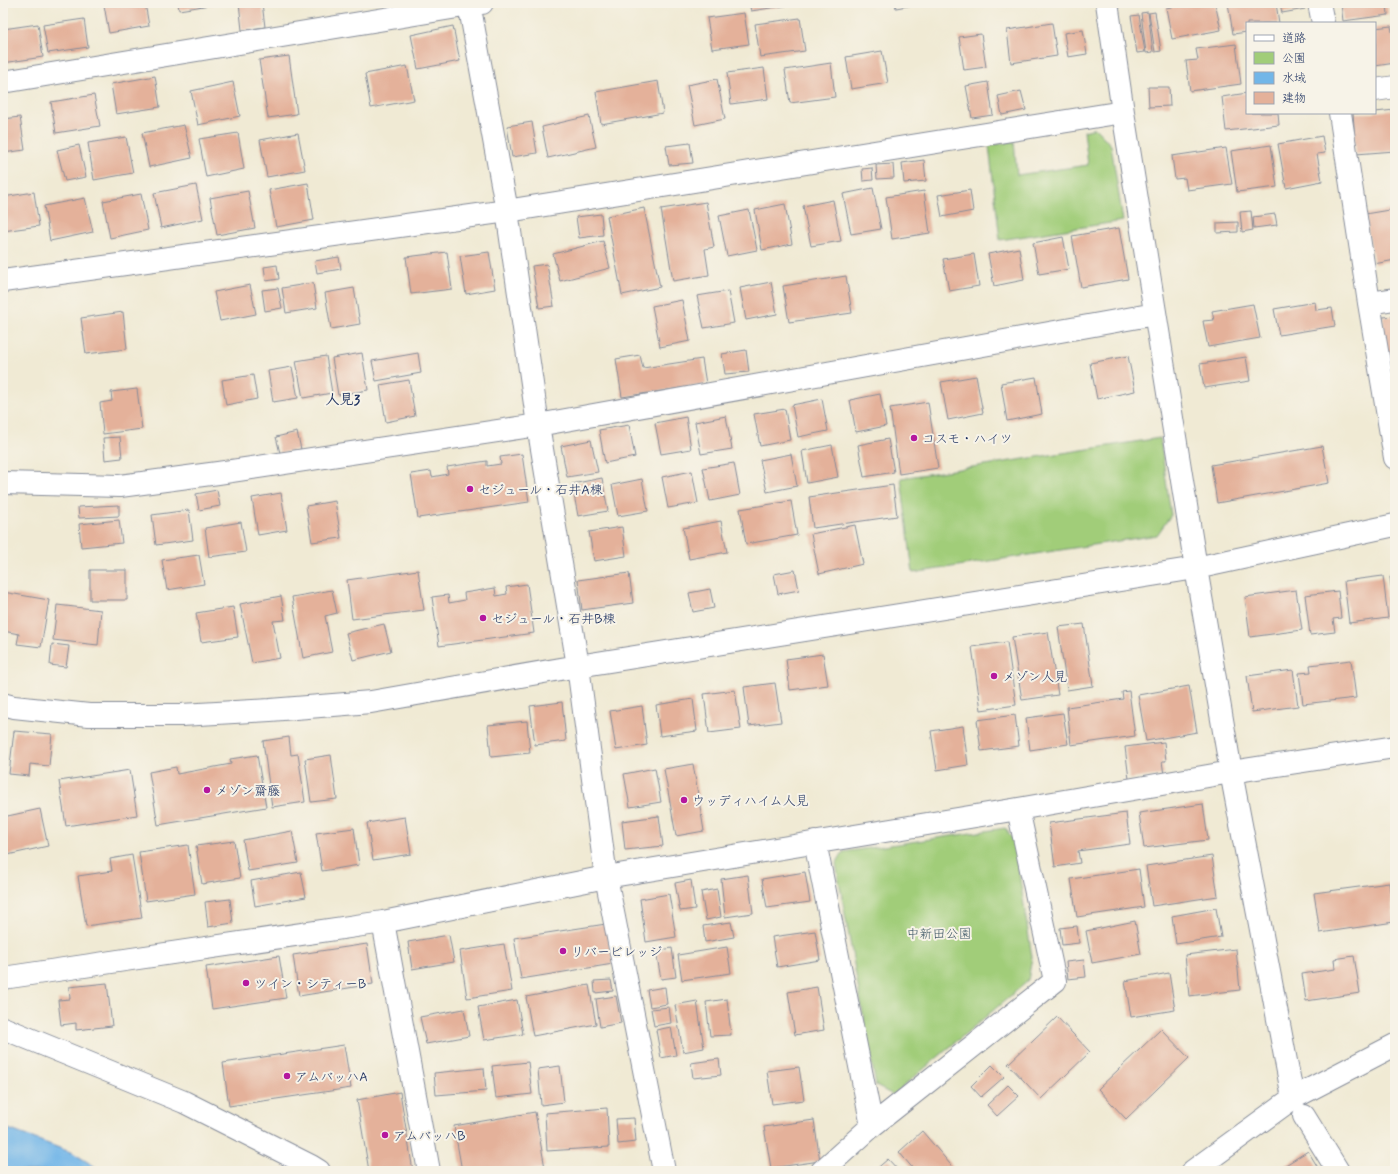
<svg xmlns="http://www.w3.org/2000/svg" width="1398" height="1174" font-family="Mynerve,'Klee One',sans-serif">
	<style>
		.green { fill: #a1cd79; stroke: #5e7e6c }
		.water { fill: #72b6e8; stroke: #4672a3 }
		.building { fill: #e4b19a }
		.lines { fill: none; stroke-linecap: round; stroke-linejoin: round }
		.minor-casing { stroke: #868c99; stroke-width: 24 }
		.minor { stroke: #fff; stroke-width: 22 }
		.poi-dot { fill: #b5179e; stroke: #f7f3e8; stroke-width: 1.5 }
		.labels { text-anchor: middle; stroke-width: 4; stroke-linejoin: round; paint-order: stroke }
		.poi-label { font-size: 13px; fill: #1b2f5e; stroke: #f7f3e8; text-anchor: start }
		.park-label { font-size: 13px; fill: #3c5665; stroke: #f7f3e8 }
		.neighbourhood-label { font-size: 14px; font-weight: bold; fill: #1b2f5e; stroke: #f7f3e8 }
	</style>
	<rect width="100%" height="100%" fill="#f7f3e8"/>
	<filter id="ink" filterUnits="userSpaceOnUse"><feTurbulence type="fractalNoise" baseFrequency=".025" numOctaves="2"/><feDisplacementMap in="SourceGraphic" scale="8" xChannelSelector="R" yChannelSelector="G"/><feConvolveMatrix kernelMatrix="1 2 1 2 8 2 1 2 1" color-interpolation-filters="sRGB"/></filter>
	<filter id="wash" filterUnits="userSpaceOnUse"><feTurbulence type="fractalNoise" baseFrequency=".012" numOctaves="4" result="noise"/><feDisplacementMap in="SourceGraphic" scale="16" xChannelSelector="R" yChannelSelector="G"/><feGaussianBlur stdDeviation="0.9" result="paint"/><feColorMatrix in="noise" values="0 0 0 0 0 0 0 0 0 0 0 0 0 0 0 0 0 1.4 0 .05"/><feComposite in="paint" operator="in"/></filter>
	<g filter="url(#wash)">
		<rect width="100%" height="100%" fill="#f0ead4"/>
		<!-- green -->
		<path class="green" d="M1095 128 1111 145 1123 221 1000 240 989 146 1014 141 1017 175 1088 165 1084 131Z
			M1160 438 1171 515 1157 535 913 573 901 478Z
			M1005 828 1014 841 1032 957 1028 981 893 1095 876 1086 836 864 843 852Z"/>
		<!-- water -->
		<path class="water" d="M3 1127 73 1153 102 1171H3Z"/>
		<g id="blocks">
			<!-- building -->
			<path class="building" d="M115 3H145L149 26 109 33 104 5Z
				M178 3H215L216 4 179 10Z
				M239 3H262L265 27 242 30Z
				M749 3H797V4L751 11Z
				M895 3H919V4L896 8Z
				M1193 3H1215L1221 30 1172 39 1166 8Z
				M1228 3H1276L1279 23H1247V32L1233 34Z
				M1280 3H1303L1305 9 1282 13Z
				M1341 3H1387L1388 15 1343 21Z
				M1148 12 1153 52 1146 53 1141 13Z
				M1155 12 1161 51 1155 52 1149 13Z
				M744 13 749 44 712 49 707 18Z
				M1139 15 1145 52 1137 53 1131 16Z
				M800 18 805 51 760 57 755 24Z
				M84 19 88 47 48 53 43 25Z
				M1052 23 1057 56 1011 63 1007 30Z
				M38 24 43 57 3 63V29Z
				M453 26 460 61 418 69 411 35Z
				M1391 26 1395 49V63L1375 66V28Z
				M1083 30 1087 54 1068 57 1064 33Z
				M981 34 986 67 964 70 959 37Z
				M1236 44 1241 84 1190 91 1186 61 1198 60 1196 49Z
				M882 51 888 83 851 89 846 57Z
				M289 56 297 114 268 118 259 60Z
				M831 63 835 97 790 103 785 70Z
				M407 66 414 100 371 108 365 74Z
				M764 68 768 99 731 104 727 73Z
				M155 76 160 107 116 114 111 84Z
				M717 79 725 119 695 125 687 85Z
				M658 81 663 113 601 124 596 92Z
				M233 82 240 116 198 125 191 91Z
				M988 82 993 115 972 118 966 86Z
				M1148 87H1169L1170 106 1149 107Z
				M1021 91 1026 110 1002 115 998 96Z
				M1247 93V113H1278L1279 125 1226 131 1222 97Z
				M94 95 100 126 56 133 51 102Z
				M1395 110V151L1356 154 1353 113H1375V112Z
				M589 116 596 147 548 158 542 127Z
				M20 117 25 150 3 153V119Z
				M532 122 537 153 512 157 507 126Z
				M184 125 192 158 149 167 142 133Z
				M238 133 244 169 206 177 199 139Z
				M298 133 305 170 267 177 260 140Z
				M1322 136 1325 153 1317 154 1322 181 1286 188 1278 144Z
				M126 137 133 173 94 180 88 143Z
				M690 143 693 163 669 165 666 146Z
				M79 145 86 177 65 181 57 150Z
				M1271 145 1277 187 1237 192 1231 151Z
				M1226 148 1232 184 1187 190 1185 178 1175 179 1172 156Z
				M924 160 926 181 904 183 902 163Z
				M893 164 894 178 877 179 876 165Z
				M872 168 873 180 863 181 862 169Z
				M308 183 314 220 276 227 269 190Z
				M196 185 203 219 161 228 154 193Z
				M873 188 881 229 851 234 843 194Z
				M970 190 973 211 942 217 938 195Z
				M248 191 255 228 217 235 210 198Z
				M924 191 930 233 892 239 886 197Z
				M34 192 39 226 3 231V197Z
				M141 194 148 230 110 238 103 201Z
				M85 198 93 232 50 241 44 206Z
				M833 200 841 241 811 246 803 206Z
				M706 202 714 247 705 249 709 275 673 281 661 209Z
				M785 204 792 244 762 250 755 210Z
				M644 208 660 287 622 295 607 216Z
				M1395 209V260L1374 264 1365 214Z
				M749 210 757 250 727 256 719 216Z
				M1251 211 1253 230 1242 232 1240 212Z
				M601 214 603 235 579 238 576 217Z
				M1275 214 1277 225 1254 228 1253 217Z
				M1238 222V232L1217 233V223Z
				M1119 228 1128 279 1081 287 1072 236Z
				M1063 237 1069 269 1039 274 1033 243Z
				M603 241 610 268 560 281 553 254Z
				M1019 248 1024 280 994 286 988 254Z
				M447 252 452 289 411 294 406 257Z
				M489 252 495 289 466 294 460 256Z
				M974 254 979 286 949 291 943 259Z
				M339 257 341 269 317 273 315 261Z
				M547 264 554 306 539 308 532 266Z
				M277 265 279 279 266 281 264 267Z
				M846 276 852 313 789 322 783 286Z
				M771 282 777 314 746 320 740 288Z
				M313 283 317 308 286 313 282 288Z
				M250 285 256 314 220 321 214 292Z
				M278 288 282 308 265 311 262 290Z
				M354 288 360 324 331 329 325 293Z
				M728 291 734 323 704 328 697 296Z
				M682 300 690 341 660 347 652 306Z
				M1315 302 1316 310 1332 308 1335 326 1279 335 1274 309Z
				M1253 304 1260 338 1208 347 1203 321 1214 320 1212 311Z
				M123 312 127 349 86 354 81 318Z
				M1395 316V363L1386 364 1383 317Z
				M746 350 749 372 725 374 722 354Z
				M362 353 368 390 338 395 332 358Z
				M418 353 421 373 376 381 372 361Z
				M640 355 643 368 702 359 706 384 622 397 616 359Z
				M326 356 332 393 303 398 296 361Z
				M1128 356 1135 391 1097 399 1090 363Z
				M1246 357 1250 381 1204 388 1200 364Z
				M292 367 298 398 273 402 268 371Z
				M253 375 257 399 226 405 222 380Z
				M976 376 983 413 948 420 941 382Z
				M1036 377 1042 414 1007 421 1001 383Z
				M409 380 415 416 386 422 380 385Z
				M137 389 142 429 103 434 100 403 112 401 111 392Z
				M880 394 886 426 856 432 850 400Z
				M822 399 828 431 798 437 792 405Z
				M928 402 938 468 899 474 890 408Z
				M785 409 790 440 760 446 754 414Z
				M726 416 732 449 701 454 695 422Z
				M686 417 691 449 661 454 655 423Z
				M629 425 635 457 605 463 599 430Z
				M297 432 301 449 280 453 276 437Z
				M120 437 122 458 105 460 103 438Z
				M888 439 894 472 864 477 858 445Z
				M591 440 598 472 567 477 561 446Z
				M832 445 838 477 807 483 802 451Z
				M1322 446 1329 483 1217 503 1211 465Z
				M522 454 529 502 418 518 411 474 431 471 432 477 448 474 447 467 487 461V466L501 464 500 457Z
				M791 454 797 486 767 492 760 460Z
				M734 463 740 495 710 501 703 468Z
				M692 471 698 503 668 508 662 477Z
				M602 478 608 511 578 516 572 484Z
				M642 479 648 511 618 516 612 485Z
				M893 485 897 516 813 528 809 497Z
				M217 490 220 506 199 510 196 494Z
				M281 493 287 530 258 535 252 498Z
				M335 501 341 538 312 542 306 506Z
				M791 501 797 535 746 544 740 509Z
				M119 505V516L79 518 78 507Z
				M189 510 193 540 156 545 152 515Z
				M119 520 122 543 81 547 79 524Z
				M721 521 727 552 689 559 683 528Z
				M241 522 246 552 209 557 205 528Z
				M855 525 863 564 819 574 811 534Z
				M622 527 626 556 594 561 589 532Z
				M199 555 204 584 167 590 162 560Z
				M90 570H127V600H90Z
				M418 570 424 610 352 619 347 580Z
				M795 570 799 590 778 594 774 574Z
				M629 573 633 603 582 610 578 580Z
				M1383 576 1388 618 1349 623 1344 581Z
				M1395 576V608H1394L1390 577Z
				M527 584 534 633 439 646 432 597 448 595 449 603 465 600 464 593 495 588 496 596 507 594 506 587Z
				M710 589 714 608 693 612 689 593Z
				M332 590 337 613 325 616 332 652 303 658 292 597Z
				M1296 590 1302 630 1250 637 1245 597Z
				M1338 591 1341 618 1333 619 1335 632 1310 635 1305 595Z
				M3 592 49 600 41 647 17 644 19 634 3 631Z
				M281 596 285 620 273 621 280 658 252 663 240 604Z
				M57 605 101 610 98 645 53 640Z
				M233 607 238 637 201 642 196 613Z
				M384 624 391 651 353 660 346 633Z
				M1084 624 1093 686 1067 690 1058 627Z
				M1048 632 1058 695 1022 700 1012 637Z
				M1007 642 1016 705 981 710 972 647Z
				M52 644 69 646 66 667 50 665Z
				M823 654 828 685 790 690 786 659Z
				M1351 660 1356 698 1303 704 1299 673 1311 672 1310 665Z
				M1293 670 1298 706 1252 712 1247 676Z
				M775 683 781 722 749 726 744 687Z
				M1189 686 1197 732 1146 741 1138 695Z
				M735 690 741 729 709 733 704 694Z
				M1129 691 1135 736 1071 745 1067 707 1123 699 1122 692Z
				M693 699 697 731 660 736 656 705Z
				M562 702 566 741 535 745 530 706Z
				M642 706 647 745 616 750 610 711Z
				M1063 713 1068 744 1030 750 1026 718Z
				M1015 715 1019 746 981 751 977 720Z
				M527 721 530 753 491 757 488 725Z
				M963 726 968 765 937 770 931 731Z
				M14 731 52 734 49 766 30 764 29 776 9 774Z
				M289 737 291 755 298 754 305 802 272 807 263 741Z
				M1164 742 1166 761H1162L1164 775 1129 779 1125 747Z
				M257 755 266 807 158 825 149 772 176 767 177 774 231 764 230 759Z
				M331 755 337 799 311 802 305 759Z
				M693 764 704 831 676 836 664 769Z
				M655 768 661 802 630 807 624 774Z
				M130 770 137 815 66 826 59 781Z
				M1203 804 1208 840 1144 848 1139 813Z
				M40 809 48 846 3 856V817Z
				M1126 813 1130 844 1078 851 1080 863 1055 867 1049 823Z
				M659 816 663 846 625 850 622 821Z
				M405 817 411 854 373 860 367 823Z
				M354 828 359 865 322 871 316 833Z
				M292 831 298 863 248 871 243 840Z
				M234 841 240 878 202 884 196 846Z
				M188 845 195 894 146 901 139 852Z
				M132 855 142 918 86 926 78 876 112 871 110 859Z
				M1212 856 1218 896 1152 906 1146 866Z
				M1139 869 1144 907 1077 917 1071 879Z
				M301 872 306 897 255 906 251 881Z
				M805 872 810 902 767 908 762 879Z
				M748 875 753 913 725 917 721 879Z
				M691 880 695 909 680 911 675 883Z
				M1389 883 1394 922 1320 933 1314 893Z
				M717 889 721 917 706 920 701 892Z
				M669 894 676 937 646 942 640 899Z
				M230 899 233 923 208 927 205 902Z
				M1216 908 1221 937 1176 944 1172 916Z
				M1135 921 1141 954 1092 963 1086 931Z
				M731 922 734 937 705 942 703 926Z
				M606 924 613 964 521 979 514 938Z
				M1077 926 1079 943 1062 945 1060 928Z
				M815 931 820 960 777 967 772 937Z
				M449 935 454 962 412 969 408 942Z
				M367 944 373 984 299 996 293 955Z
				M504 944 512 991 467 998 460 951Z
				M727 947 731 973 682 980 678 955Z
				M672 948 676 977 661 979 656 951Z
				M1236 949 1240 990 1189 996 1185 955Z
				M279 956 286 998 212 1009 206 967Z
				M1354 956 1360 993 1306 1001 1302 974 1335 969 1334 959Z
				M1084 960 1086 977 1068 979 1066 962Z
				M1169 973 1175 1010 1131 1017 1125 981Z
				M611 980 613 991 595 993 594 981Z
				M107 983 112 1026 76 1030V1023L61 1025 58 1000 70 999 69 987Z
				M589 985 596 1024 533 1036 526 997Z
				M665 987 667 1004 650 1007 647 990Z
				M817 987 824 1030 795 1035 788 992Z
				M616 996 621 1023 600 1027 596 999Z
				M727 999 731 1035 710 1036 706 1002Z
				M517 1000 523 1034 484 1040 478 1007Z
				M697 1001 704 1048 683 1052 675 1005Z
				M669 1007 671 1023 654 1026 651 1009Z
				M464 1009 469 1036 426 1044 420 1017Z
				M1057 1017 1090 1052 1041 1099 1008 1064Z
				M671 1027 676 1055 661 1058 656 1030Z
				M1161 1029 1189 1058 1126 1119 1098 1089Z
				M344 1045 351 1088 229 1106 223 1063Z
				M719 1059 721 1075 693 1078 691 1063Z
				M528 1062 532 1094 496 1098 492 1066Z
				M992 1065 1004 1077 981 1097 971 1086Z
				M560 1066 564 1102 541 1105 538 1069Z
				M799 1067 804 1100 772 1104 767 1071Z
				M484 1068 486 1091 436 1095 434 1073Z
				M1008 1085 1019 1096 997 1116 987 1105Z
				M400 1092 413 1171H369L357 1100Z
				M607 1108 609 1147 547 1151 545 1113Z
				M535 1112 545 1168 526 1171H462L454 1126Z
				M634 1118 636 1142 618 1144 616 1119Z
				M814 1120 820 1161 771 1168 764 1127Z
				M922 1131 956 1171H915L899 1152Z
				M1308 1151 1320 1171H1276Z
				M888 1159 899 1171H874Z"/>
		</g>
	</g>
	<g filter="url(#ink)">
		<use href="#blocks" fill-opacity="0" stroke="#868c99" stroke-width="1"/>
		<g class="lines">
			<!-- minor casing -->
			<g class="minor-casing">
				<path id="minor" d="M469 3 507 211 538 425 578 666 606 877 664 1171
					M1107 3 1123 112 1196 568 1231 772 1293 1098
					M1319 3 1323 23
					M3 82 482 3
					M1375 90 1395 87
					M1340 113 1369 303 1395 458
					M3 281 507 211 1123 112
					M1369 303 1395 299
					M3 483 120 486 218 473 538 425 1155 314
					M3 704 14 707 89 715H181L270 710 371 702 578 666 1196 568 1395 525
					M815 842 872 1126
					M383 922 429 1171
					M3 978 383 922 606 877 1018 809 1231 772 1395 747
					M3 1028 184 1102 311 1166 319 1171
					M1304 1116 1338 1171
					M822 1171 872 1126 1055 981 1018 809
					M1193 1171 1293 1098 1395 1045"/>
			</g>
			<!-- minor -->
			<use href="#minor" class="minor"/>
		</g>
	</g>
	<!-- markers -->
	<g class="poi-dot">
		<circle cx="914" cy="438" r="4"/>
		<circle cx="470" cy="489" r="4"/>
		<circle cx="483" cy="618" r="4"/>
		<circle cx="994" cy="676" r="4"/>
		<circle cx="207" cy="790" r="4"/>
		<circle cx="684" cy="800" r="4"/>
		<circle cx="563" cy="951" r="4"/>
		<circle cx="246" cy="983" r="4"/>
		<circle cx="287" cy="1076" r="4"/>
		<circle cx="385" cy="1135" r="4"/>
	</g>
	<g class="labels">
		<!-- poi labels -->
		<g class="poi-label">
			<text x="922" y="443">コスモ・ハイツ</text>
			<text x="478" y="494">セジュール・石井A棟</text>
			<text x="491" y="623">セジュール・石井B棟</text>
			<text x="1002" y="681">メゾン人見</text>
			<text x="215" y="795">メゾン齋藤</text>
			<text x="692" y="805">ウッディハイム人見</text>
			<text x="571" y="956">リバービレッジ</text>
			<text x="254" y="988">ツイン・シティーB</text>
			<text x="295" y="1081">アムバッハA</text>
			<text x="393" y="1140">アムバッハB</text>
		</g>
		<!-- park labels -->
		<g class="park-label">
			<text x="939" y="938">中新田公園</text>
		</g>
		<!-- neighbourhood labels -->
		<g class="neighbourhood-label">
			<text x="343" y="404">人見3</text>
		</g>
	</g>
	<!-- margin -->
	<rect width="1398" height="1174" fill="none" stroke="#f7f3e8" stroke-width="16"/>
	<!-- legend -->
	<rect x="1246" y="22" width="130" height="92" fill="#f7f3e8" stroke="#9fa5b1"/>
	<rect x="1254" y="35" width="20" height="6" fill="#ffffff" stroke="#9fa5b1"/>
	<text x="1282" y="42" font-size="12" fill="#1b2f5e">道路</text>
	<rect x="1254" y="52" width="20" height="12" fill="#a1cd79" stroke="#9fa5b1"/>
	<text x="1282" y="62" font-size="12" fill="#1b2f5e">公園</text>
	<rect x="1254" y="72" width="20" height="12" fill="#72b6e8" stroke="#9fa5b1"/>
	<text x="1282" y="82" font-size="12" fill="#1b2f5e">水域</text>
	<rect x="1254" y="92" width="20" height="12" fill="#e4b19a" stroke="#9fa5b1"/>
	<text x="1282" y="102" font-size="12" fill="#1b2f5e">建物</text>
</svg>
